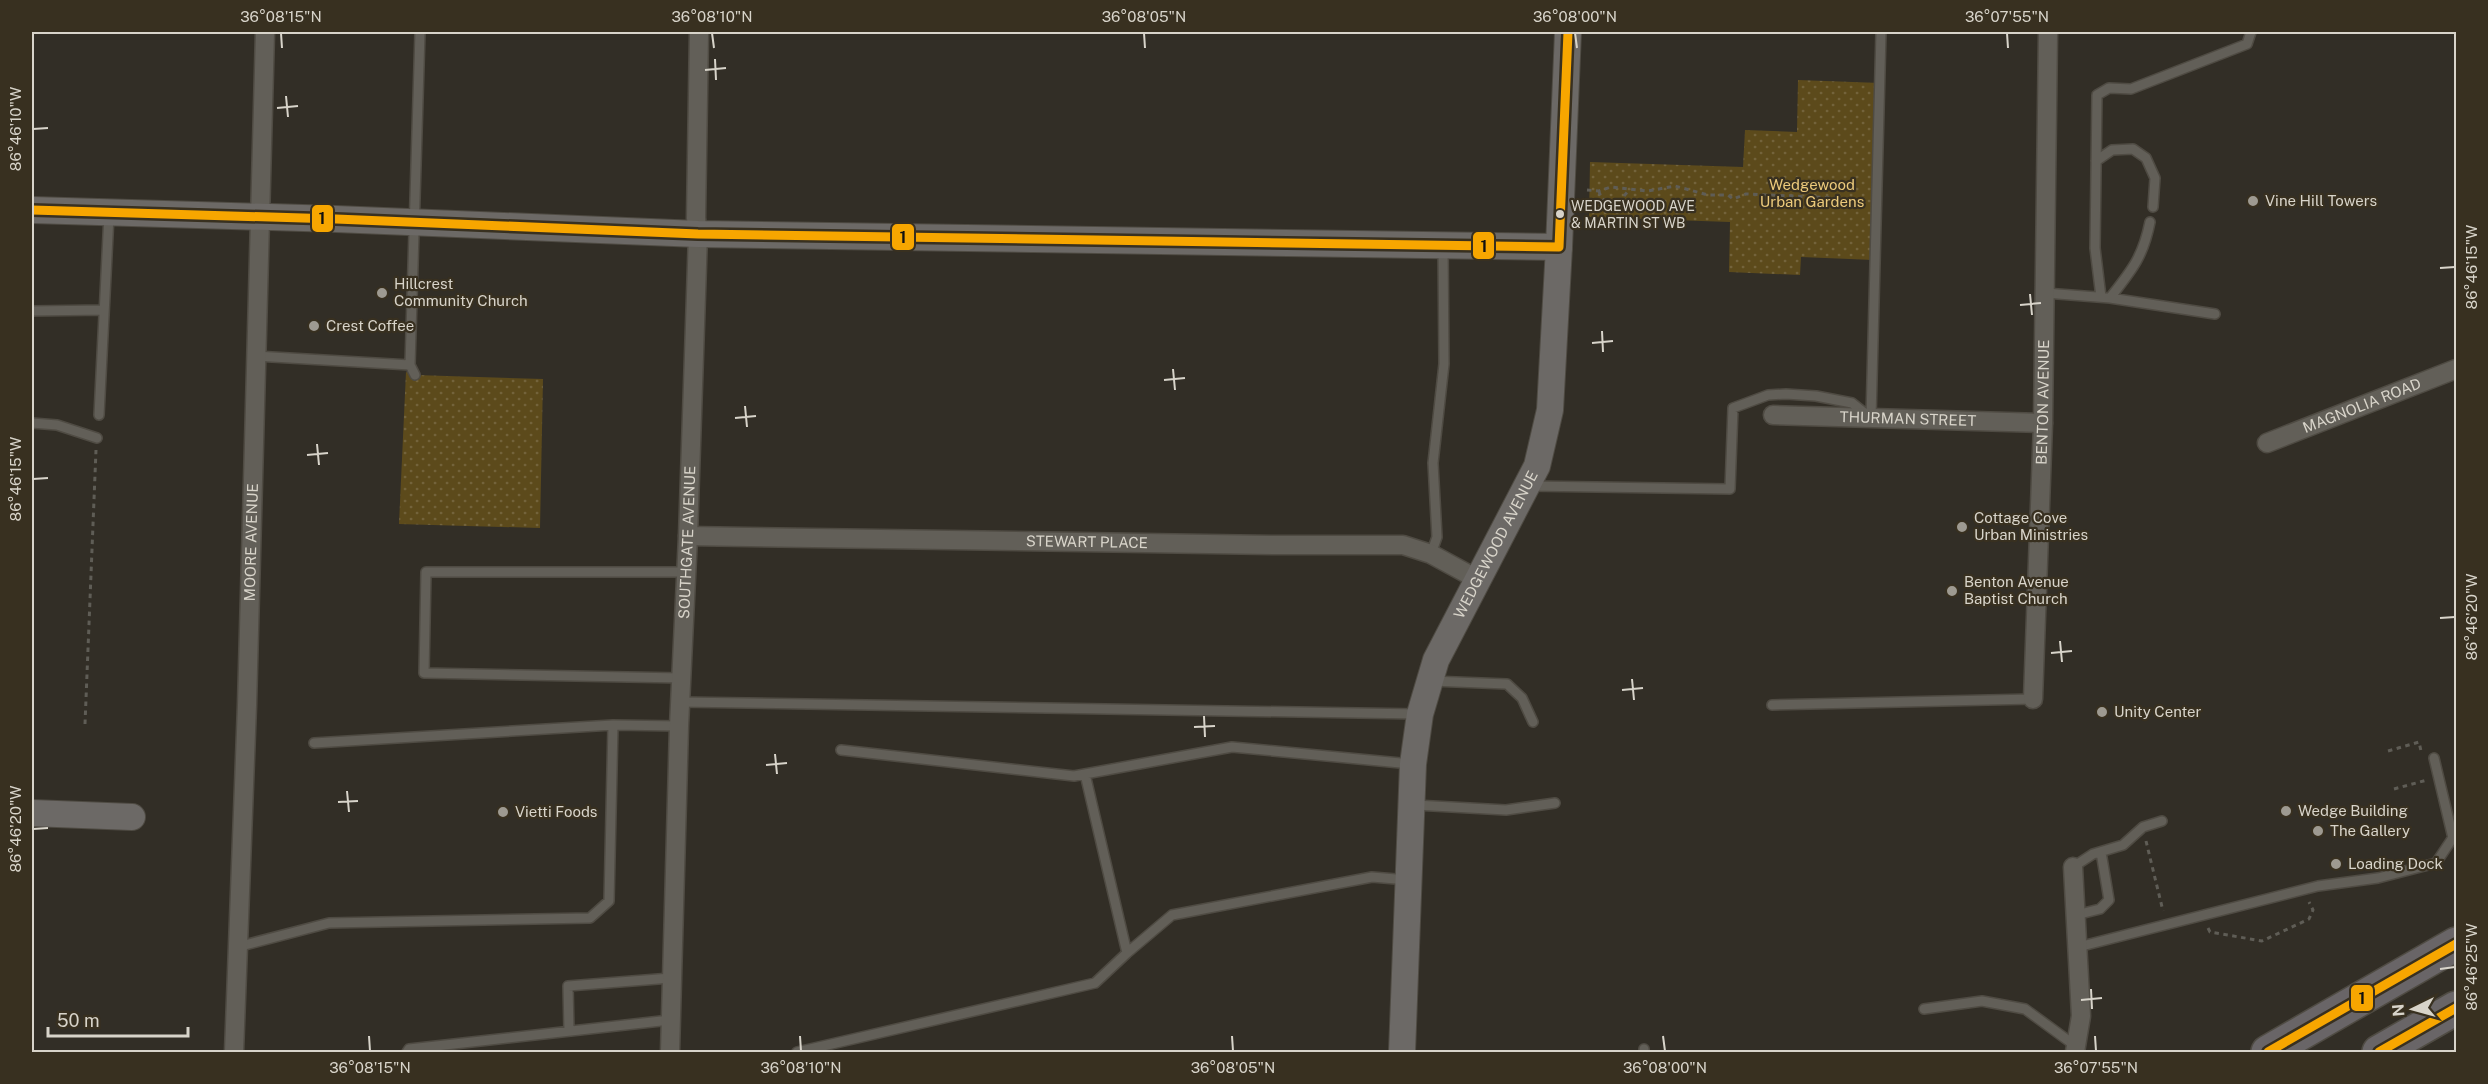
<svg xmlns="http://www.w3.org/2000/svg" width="2488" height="1084" font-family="'Public Sans',sans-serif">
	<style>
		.grass { fill: url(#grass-dots) }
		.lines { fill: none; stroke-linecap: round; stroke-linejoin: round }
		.lane-casing { stroke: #4f4b43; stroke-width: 12 }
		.street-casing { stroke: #4f4b43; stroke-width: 21 }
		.secondary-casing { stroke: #4f4b43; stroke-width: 28 }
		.highway-casing { stroke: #4f4b43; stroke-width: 36 }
		.path { stroke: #5f5d56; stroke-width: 3; stroke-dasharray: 4.5 4.5; stroke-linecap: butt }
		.lane { stroke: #625f58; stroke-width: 9 }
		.street { stroke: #625f58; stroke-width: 18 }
		.secondary { stroke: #6c6966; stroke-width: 26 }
		.highway { stroke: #696567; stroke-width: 33 }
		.bus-1-casing { stroke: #383020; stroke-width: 14 }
		.bus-1 { stroke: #f7a600; stroke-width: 9 }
		.ticks { fill: none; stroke: #d8d4ca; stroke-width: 2 }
		.poi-dot { fill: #9e9a91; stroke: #383020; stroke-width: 2 }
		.bus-dot { fill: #d8d4ca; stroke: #383020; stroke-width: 2 }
		.labels { text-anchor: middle; stroke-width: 4.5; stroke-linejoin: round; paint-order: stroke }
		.bus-label { font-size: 14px; fill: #d8d4ca; stroke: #383020; text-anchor: start }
		.park-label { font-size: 15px; fill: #ecca7b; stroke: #383020 }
		.poi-label { font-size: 15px; fill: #d8d4ca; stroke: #383020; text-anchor: start }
		.street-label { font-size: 15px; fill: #d8d4ca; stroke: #383020 }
		.line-badge { stroke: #383020; stroke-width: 2 }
		.pale-badge-label { font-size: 16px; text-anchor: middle; font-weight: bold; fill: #111 }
		.neatline { fill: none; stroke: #d8d4ca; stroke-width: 2 }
		.ticks-label { font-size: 15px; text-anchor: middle; fill: #d8d4ca }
	</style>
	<defs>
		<pattern id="grass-dots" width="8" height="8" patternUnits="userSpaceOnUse" patternTransform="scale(1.5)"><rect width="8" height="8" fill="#5c4a1b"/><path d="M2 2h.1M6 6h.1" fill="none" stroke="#73633b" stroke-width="1.8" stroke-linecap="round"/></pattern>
	</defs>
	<rect width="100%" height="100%" fill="#322e26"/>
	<!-- grass -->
	<path class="grass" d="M1798 80 1880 83 1874 260 1801 257 1800 275 1729 272 1730 222 1589 217 1590 162 1743 167 1745 130 1797 132Z
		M406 372 415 375 543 379 540 528 399 524Z"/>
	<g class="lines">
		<!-- lane casing -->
		<g class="lane-casing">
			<path id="lane" d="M2096 161 2112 150 2133 149 2146 158 2155 178 2153 207
				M2045 293 2110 298 2215 314
				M2101 297 2095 248 2097 95 2109 88 2131 89 2247 44 2251 32
				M2110 298C2132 270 2143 257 2150 222
				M32 311 104 310
				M255 356 410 365
				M415 375 410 365 420 32
				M99 415 109 215
				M1871 418 1881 32
				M32 423 57 425 97 438
				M1529 486 1730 489 1733 408 1768 395 1786 394 1816 396 1852 403 1867 415
				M1431 554 1437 537 1433 463 1444 364 1443 246
				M682 678 424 673 426 572H686
				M1431 681 1507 684 1522 698 1533 722
				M680 702 1418 714
				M1772 705 2033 699
				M314 743 613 725
				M841 750 1074 776 1232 747 1411 764
				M2434 758 2453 838
				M1085 774 1127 953
				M1415 805 1506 810 1555 803
				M2073 867 2093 854 2123 845 2143 827 2162 821
				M2076 915 2100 909 2109 900 2101 852
				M237 947 329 923 590 918 609 901 613 725 679 726
				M2078 947 2318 886 2378 878 2436 863 2456 833
				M1924 1009 1982 1001 2025 1009 2077 1047
				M569 1031 568 986 671 978
				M1644 1049V1052
				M407 1052 409 1049 670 1020
				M797 1052 1095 983 1127 953 1172 915 1372 877 1408 880"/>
		</g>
		<!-- street casing -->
		<g class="street-casing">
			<g id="street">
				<path id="s1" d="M1773 415 2043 423"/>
				<path id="s2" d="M2267 443 2456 369"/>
				<path id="s3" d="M688 536 1277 545H1403L1431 554 1477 579"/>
				<path id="s4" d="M2033 699 2043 423 2048 32"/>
				<path d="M2073 867 2081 1016 2075 1052"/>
				<path id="s5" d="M234 1052 247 705 265 32"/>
				<path id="s6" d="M670 1052 679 726 688 536 698 234 696 218 699 32"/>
			</g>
		</g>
		<!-- secondary casing -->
		<g class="secondary-casing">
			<g id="secondary">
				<path d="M32 210 336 219 698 234 1559 247"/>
				<path d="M32 813 132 817"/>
				<path id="s7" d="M1402 1052 1413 764 1420 714 1436 660 1537 466 1550 410 1559 247 1568 32"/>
			</g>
		</g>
		<!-- highway casing -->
		<g class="highway-casing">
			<path id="highway" d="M2268 1052 2456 944
				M2379 1052 2456 1008"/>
		</g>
		<!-- path -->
		<path class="path" d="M1587 190 1599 191 1611 187 1648 191 1675 186 1708 195H1728L1733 199 1746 194 1838 198
			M1599 191 1601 198 1611 205 1618 203 1630 189
			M85 724 96 450
			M2388 751 2419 742 2421 751
			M2394 789 2427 780
			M2146 841 2163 911
			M2208 928 2210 932 2262 941 2309 919 2313 910 2309 902"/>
		<!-- lane -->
		<use href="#lane" class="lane"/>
		<!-- street -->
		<use href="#street" class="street"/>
		<!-- secondary -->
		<use href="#secondary" class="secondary"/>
		<!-- highway -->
		<use href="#highway" class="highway"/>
		<!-- bus-1 casing -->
		<g class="bus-1-casing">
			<path id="bus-1" d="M32 210 336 219 698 234 1559 247 1568 32
				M2268 1052 2456 944
				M2379 1052 2456 1008"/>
		</g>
		<!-- bus-1 -->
		<use href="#bus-1" class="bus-1"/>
	</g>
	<!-- ticks -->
	<path class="ticks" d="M281 33 282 48M712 33 714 48M1144 33 1145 48M1575 33 1577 48M2007 33 2008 48M715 59 716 80M705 70 726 68M286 96 288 117M277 108 298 106M33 129 48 128M2440 268 2455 267M2030 294 2032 315M2020 305 2041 303M1602 331 1603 352M1592 343 1613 341M1173 369 1175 390M1164 380 1185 378M745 406 747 427M735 418 756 416M317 444 319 465M307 455 328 453M33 479 48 478M2440 618 2455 617M2060 641 2062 662M2051 653 2072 651M1632 679 1634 700M1622 690 1643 688M1204 716 1205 737M1194 727 1215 726M775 754 777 774M766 765 787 763M347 791 349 812M338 802 358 801M33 829 48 828M2440 969 2455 967M2091 989 2092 1009M2081 1000 2102 998M369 1036 370 1051M800 1036 801 1051M1232 1036 1233 1051M1663 1036 1665 1051M2095 1036 2096 1051"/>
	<!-- markers -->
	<g class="poi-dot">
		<circle cx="2253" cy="201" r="6"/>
		<circle cx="382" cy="293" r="6"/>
		<circle cx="314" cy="326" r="6"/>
		<circle cx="1962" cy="527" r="6"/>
		<circle cx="1952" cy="591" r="6"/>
		<circle cx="2102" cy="712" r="6"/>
		<circle cx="2286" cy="811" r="6"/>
		<circle cx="503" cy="812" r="6"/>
		<circle cx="2318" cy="831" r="6"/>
		<circle cx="2336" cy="864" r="6"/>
	</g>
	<circle class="bus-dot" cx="1560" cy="214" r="5"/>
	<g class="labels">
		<!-- bus labels -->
		<g class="bus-label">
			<text x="1571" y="211">WEDGEWOOD AVE<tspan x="1571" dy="17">&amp; MARTIN ST WB</tspan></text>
		</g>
		<!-- park labels -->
		<g class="park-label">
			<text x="1812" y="190">Wedgewood<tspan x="1812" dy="17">Urban Gardens</tspan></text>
		</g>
		<!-- poi labels -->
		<g class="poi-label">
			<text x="2265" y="206">Vine Hill Towers</text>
			<text x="394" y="289">Hillcrest<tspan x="394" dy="17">Community Church</tspan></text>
			<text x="326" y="331">Crest Coffee</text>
			<text x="1974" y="523">Cottage Cove<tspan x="1974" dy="17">Urban Ministries</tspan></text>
			<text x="1964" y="587">Benton Avenue<tspan x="1964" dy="17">Baptist Church</tspan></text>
			<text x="2114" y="717">Unity Center</text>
			<text x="2298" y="816">Wedge Building</text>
			<text x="515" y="817">Vietti Foods</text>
			<text x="2330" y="836">The Gallery</text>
			<text x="2348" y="869">Loading Dock</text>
		</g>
		<!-- street labels -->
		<g class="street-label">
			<text dy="5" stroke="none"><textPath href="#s4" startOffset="297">BENTON AVENUE</textPath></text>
			<text dy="5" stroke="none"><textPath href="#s2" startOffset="102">MAGNOLIA ROAD</textPath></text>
			<text dy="5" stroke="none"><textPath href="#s1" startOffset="135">THURMAN STREET</textPath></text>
			<text dy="5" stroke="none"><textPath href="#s5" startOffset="510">MOORE AVENUE</textPath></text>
			<text dy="5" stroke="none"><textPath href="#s6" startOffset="510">SOUTHGATE AVENUE</textPath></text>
			<text dy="5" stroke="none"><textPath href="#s3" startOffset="399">STEWART PLACE</textPath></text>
			<text dy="5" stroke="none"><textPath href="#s7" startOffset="525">WEDGEWOOD AVENUE</textPath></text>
		</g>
	</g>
	<g class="line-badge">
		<rect x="311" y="204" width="23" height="29" rx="6" fill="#f7a600"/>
		<rect x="891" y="223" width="24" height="28" rx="6" fill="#f7a600"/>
		<rect x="1472" y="231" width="23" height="29" rx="6" fill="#f7a600"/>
		<rect x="2350" y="984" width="24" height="28" rx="6" fill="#f7a600"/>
	</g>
	<g class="pale-badge-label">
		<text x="322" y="224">1</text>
		<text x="903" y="243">1</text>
		<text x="1484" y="252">1</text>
		<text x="2362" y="1004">1</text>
	</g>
	<!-- border -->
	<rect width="2488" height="1084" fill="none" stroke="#383020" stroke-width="66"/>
	<!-- north arrow -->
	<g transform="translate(2413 1009) rotate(265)" stroke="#383020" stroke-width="4.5" paint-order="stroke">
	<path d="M0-4.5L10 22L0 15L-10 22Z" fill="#d8d4ca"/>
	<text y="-9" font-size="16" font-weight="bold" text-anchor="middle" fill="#d8d4ca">N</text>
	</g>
	<!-- scale -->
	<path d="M48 1027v9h140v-9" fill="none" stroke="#d8d4ca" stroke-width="3"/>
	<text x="57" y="1027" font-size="18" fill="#d8d4ca" stroke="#383020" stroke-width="4.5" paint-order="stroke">50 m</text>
	<rect x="33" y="33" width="2422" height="1018" class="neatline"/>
	<g class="ticks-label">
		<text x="281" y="22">36°08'15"N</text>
		<text x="712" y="22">36°08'10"N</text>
		<text x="1144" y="22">36°08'05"N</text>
		<text x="1575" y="22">36°08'00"N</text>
		<text x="2007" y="22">36°07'55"N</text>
		<text transform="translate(16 129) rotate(-90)" y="5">86°46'10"W</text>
		<text transform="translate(2472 267) rotate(-90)" y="5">86°46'15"W</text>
		<text transform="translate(16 479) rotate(-90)" y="5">86°46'15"W</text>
		<text transform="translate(2472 617) rotate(-90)" y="5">86°46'20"W</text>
		<text transform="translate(16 829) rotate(-90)" y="5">86°46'20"W</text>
		<text transform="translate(2472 967) rotate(-90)" y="5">86°46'25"W</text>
		<text x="370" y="1073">36°08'15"N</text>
		<text x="801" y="1073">36°08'10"N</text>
		<text x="1233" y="1073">36°08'05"N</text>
		<text x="1665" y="1073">36°08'00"N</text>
		<text x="2096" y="1073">36°07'55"N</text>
	</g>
</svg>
